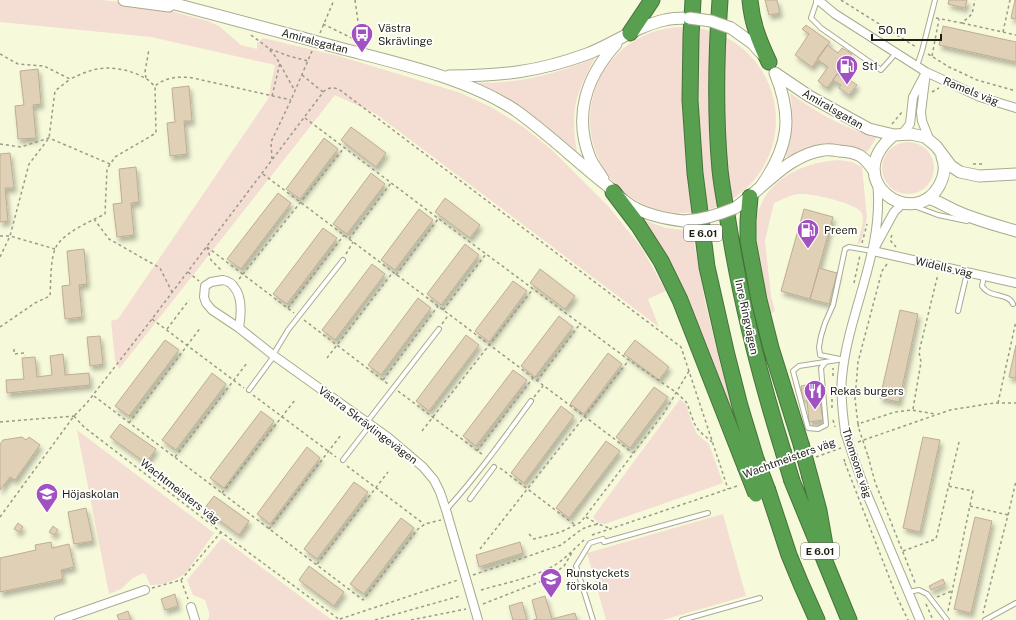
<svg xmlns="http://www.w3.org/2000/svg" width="1016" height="620" font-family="'Public Sans',sans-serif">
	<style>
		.green { fill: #f4ded3 }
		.building { fill: #e0d0b5; stroke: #bead94; filter: url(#shadow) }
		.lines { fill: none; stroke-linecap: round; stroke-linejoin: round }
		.service-casing { stroke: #a9ab8e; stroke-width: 6 }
		.minor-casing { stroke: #a9ab8e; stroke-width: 10 }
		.secondary-casing { stroke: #a9ab8e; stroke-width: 13 }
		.motorway-casing { stroke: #45733b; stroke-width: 17 }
		.path { stroke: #999b85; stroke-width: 1.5; stroke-dasharray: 3 3; stroke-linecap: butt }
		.service { stroke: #fff; stroke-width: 4 }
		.minor { stroke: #fff; stroke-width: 8 }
		.secondary { stroke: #fff; stroke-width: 11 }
		.motorway { stroke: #599f50; stroke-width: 15 }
		.minor-bridge-casing { stroke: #a9ab8e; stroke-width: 10; stroke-linecap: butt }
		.secondary-bridge-casing { stroke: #a9ab8e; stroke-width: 13; stroke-linecap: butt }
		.motorway-bridge-casing { stroke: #45733b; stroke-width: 17; stroke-linecap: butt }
		.path-bridge { stroke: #999b85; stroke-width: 1.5; stroke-dasharray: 3 3; stroke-linecap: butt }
		.minor-bridge { stroke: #fff; stroke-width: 8 }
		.secondary-bridge { stroke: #fff; stroke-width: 11 }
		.motorway-bridge { stroke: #599f50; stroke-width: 15 }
		.labels { text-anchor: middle; stroke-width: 3.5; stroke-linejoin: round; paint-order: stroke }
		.shield { fill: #fff; stroke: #62635b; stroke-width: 1 }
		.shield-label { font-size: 10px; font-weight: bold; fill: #1f2015 }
		.poi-label { font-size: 11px; fill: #1f2015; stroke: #fff; text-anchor: start }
		.street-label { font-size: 11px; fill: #1f2015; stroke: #fff }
	</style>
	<defs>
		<filter id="shadow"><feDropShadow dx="2.5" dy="4.5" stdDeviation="2" flood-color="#0004"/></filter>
	</defs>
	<rect width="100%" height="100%" fill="#f7f9db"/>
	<!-- green -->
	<path class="green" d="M0 0H102L148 5 208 21 219 26 241 45 257 49V43L263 38 339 56 461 93 491 107 522 126 551 149 609 207 641 247 666 291 648 299 659 327 376 114 335 95 119 369 115 360 111 321 118 319 268 99 275 65 151 37 0 22Z
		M590 120a93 93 0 1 1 186 0a93 93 0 1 1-186 0Z
		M595 58C575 95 570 111 577 152 554 133 532 113 506 97 494 90 479 86 466 82 511 86 553 75 595 58Z
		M790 93C816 112 845 129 877 137L867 152 849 147 805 150 787 157 786 156C792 135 794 115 790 93Z
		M882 168a26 26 0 1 1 52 0a26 26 0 1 1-52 0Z
		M838 160 852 162 862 167 867 218 861 242 857 245C859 236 866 220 861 212 855 203 811 193 800 194 791 194 782 200 774 203L765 241 771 296 775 311 770 314C766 296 763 278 760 260 758 246 754 231 757 217 764 180 804 162 838 160Z
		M641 219 666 228 692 231 705 301 720 364 756 488Z
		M680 399 686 404 692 423 697 434 709 444 723 483 605 524 599 523 593 517Z
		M77 430 214 533 186 573C177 580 161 586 150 585L146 575 143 573 133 578 121 589 109 594Z
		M723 514 746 596 663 620H606L587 553Z
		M222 538 332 620H207L209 618V612L205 600 193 595 187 580Z"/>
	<!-- building -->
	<path class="building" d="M765 0H777L780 13 769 15Z
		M949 0H967L965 8 948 4Z
		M1015 0H1016V19L1011 18Z
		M806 25 830 42 812 67 795 55 809 34 802 29Z
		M943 26 1016 42V62L939 45Z
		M827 45 838 53 842 48 852 54 827 88 818 81 828 67 817 59Z
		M38 69 41 104 33 105 36 138 18 139 15 106 24 105 20 71Z
		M837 74 845 80 847 78 857 85 849 95 839 88 841 85 833 80Z
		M189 86 192 121H184L187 154 170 156 167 123 175 122 172 88Z
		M351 127 386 153 376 167 341 140Z
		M324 138 338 149 300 199 286 189Z
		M10 153 14 188H5L8 221 0 222V154Z
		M136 167 139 202 131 203 134 235 117 237 113 204 122 203 119 169Z
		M371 173 385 184 347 234 333 224Z
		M278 193 291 203 241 269 227 259Z
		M445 198 480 225 470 238 435 212Z
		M419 209 433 220 395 270 381 260Z
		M804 209 833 217 810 299 781 291Z
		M323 228 337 238 287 304 273 294Z
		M465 244 479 255 441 305 427 294Z
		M84 249 87 284 79 285 82 317 65 319 62 286 70 285 67 251Z
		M372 264 385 274 335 340 322 330Z
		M819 268 837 273 829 304 810 299Z
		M540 269 575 296 565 309 530 283Z
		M513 281 527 291 489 342 475 331Z
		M418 298 431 308 381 375 368 365Z
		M900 310 918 314 899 402 880 398Z
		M559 316 573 327 535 377 521 366Z
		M466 335 479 345 429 411 416 401Z
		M100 336 103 364 90 366 87 337Z
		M165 340 179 350 129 416 115 406Z
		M635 340 669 367 659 380 624 354Z
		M1016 345V378L1009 377Z
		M608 353 622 364 584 414 570 404Z
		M63 354 65 375 89 373 90 385 7 393 6 380 24 379 22 358 35 357 37 377 52 375 50 356Z
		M513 370 527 380 476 446 463 436Z
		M212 373 226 384 176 450 162 440Z
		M817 383 823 420 809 422 807 401H803L801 386Z
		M654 387 668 397 630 448 616 437Z
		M561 406 574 416 524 483 511 473Z
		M261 411 274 421 224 488 210 478Z
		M120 424 156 449 146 463 110 437Z
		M22 437 26 440 29 437 40 445 15 480 10 477 0 490V444L3 440Z
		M923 437 940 440 920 532 903 528Z
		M606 441 620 451 569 518 556 508Z
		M307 447 320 458 270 524 257 514Z
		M354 482 368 492 317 559 304 549Z
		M214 496 249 521 239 535 204 509Z
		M86 508 93 541 74 544 68 512Z
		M975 517 992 521 971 613 954 609Z
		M401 518 414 528 364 594 350 584Z
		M18 523 23 527 19 532 14 529Z
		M53 526 58 530 54 535 49 532Z
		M51 542 52 548 69 544 74 567 61 570 63 579 0 592V558L36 550 35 545Z
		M520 542 523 553 479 567 476 555Z
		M309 566 344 592 334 606 299 580Z
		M943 579 945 584 931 590 929 586Z
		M175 594 178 606 165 610 161 599Z
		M545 596 552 619 575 613 577 620H533L537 619 532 600Z
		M522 602 527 620H513L509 606Z
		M128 611 131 620H119L117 615Z"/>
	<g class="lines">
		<!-- service casing -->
		<g class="service-casing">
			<path id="service" d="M817 0 811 18 821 28 881 70 896 53
				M917 66 922 51 935 0
				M914 206 938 215 967 221
				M984 276 982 286C990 299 1008 292 1013 304
				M958 311 967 273
				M273 355 288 330 343 260
				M840 359 820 355 819 347 821 336 825 323 833 305 845 249 849 247 872 251
				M825 363 821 368 826 425 818 429 808 428 793 371 799 366 844 359
				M249 390 274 356
				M367 422 439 329
				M343 460 370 425
				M470 499 494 467
				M446 510C477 476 504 438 531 401
				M908 592 919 590 927 594 947 620
				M593 620 576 566 590 543 603 539 604 542 708 513
				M682 620 760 598
				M985 620 1016 603"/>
		</g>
		<!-- minor casing -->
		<g class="minor-casing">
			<path id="minor" d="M818 0 835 14 926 72 980 97 1016 108
				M926 72 921 112 922 121 930 141
				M902 134 910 124 913 97 924 76
				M875 247 894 212 903 203
				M873 251 1016 283
				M239 328C241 316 243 297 234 287 232 283 227 281 223 280L211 282 205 286 204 297 206 303 212 310 239 328 273 355 389 438 423 467 434 480 440 492 446 510 478 620
				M845 432C843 414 840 395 842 377 848 311 885 250 877 182
				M853 456 864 487 920 620
				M191 607 195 620
				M59 620 145 590"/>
		</g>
		<!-- secondary casing -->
		<g class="secondary-casing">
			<path id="secondary" d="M124 0 169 6
				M160 0 303 38
				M731 28 752 43 762 54
				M332 46C391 62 463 76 515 110 546 132 574 159 604 183 614 191 623 202 635 208 650 216 667 219 684 221
				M775 73 809 96 869 129 894 135 911 134 925 137 936 146 951 166 960 172 979 176 1016 174
				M449 76C500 76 538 72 587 54 613 44 637 26 665 20 672 18 681 18 689 18
				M894 135C839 179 913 232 939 186 944 177 946 166 942 157
				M603 179C599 172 593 165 590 158 573 115 587 76 616 44
				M762 185C789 146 793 117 775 73
				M928 198C938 201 947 207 956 211 976 220 996 225 1016 231
				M735 208C764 188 787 155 824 150 829 149 834 150 839 151 858 152 864 156 874 171"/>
		</g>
		<!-- motorway casing -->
		<g class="motorway-casing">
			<path id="motorway" d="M693 0 691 36 690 100 695 173 707 267 726 351 740 406 756 459
				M720 0C716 57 715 113 720 170 722 189 726 208 729 227 741 303 760 377 783 451
				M750 0C752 23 759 41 769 62
				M630 33 652 0
				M613 192 638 225 661 261 680 300 745 466
				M750 197 748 221V241L759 300 771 348 801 444
				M810 477 819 511 825 545
				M792 481 849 620
				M768 491 789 555 801 584 817 620"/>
		</g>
		<!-- path -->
		<path class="path" d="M355 0 361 43
			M841 0 916 47
			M936 18 962 23 972 14 975 0
			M962 23 1016 35
			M323 24 360 42
			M1003 32 1010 0
			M320 33 334 0
			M251 35 267 47 276 57 295 91
			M270 49 289 56 308 61
			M0 54 18 64 44 66 70 79C77 76 85 72 93 70 109 65 131 70 145 78 149 80 152 84 155 86 166 77 179 76 193 78L291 100
			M928 54 949 67 977 80 1016 91
			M932 56 939 19
			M302 75 323 92
			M146 78 145 72 149 49
			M932 92 939 88
			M272 96 280 63
			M305 118 451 228 629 360 677 393 687 403 694 423 699 431 712 442
			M892 124 902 112
			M0 144 21 147 49 138 110 164
			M272 159 271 142 291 100 312 51
			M973 164H982
			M263 174 633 453
			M94 219 109 239 160 268 172 292
			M892 235 890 240 896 247
			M0 236H10L55 249
			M349 239 391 183
			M862 243 867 224
			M207 247 294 313
			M207 247 211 260 222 271
			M346 254 353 242
			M0 257 10 236 29 164 49 138 55 91 69 80
			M887 264 882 271 858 362 855 399 858 424 895 412 912 410 935 414
			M188 272 199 281
			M396 275 438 219
			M239 279 344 148
			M854 283 860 255
			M288 308 344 235
			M443 310 486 254
			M152 319 244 388
			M304 320 388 384
			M442 324 449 314
			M0 327 35 303 50 296C51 282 50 259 56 247 63 233 91 221 105 214L107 169 115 157 156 133 155 86
			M167 329 189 300
			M14 349V354L24 353 25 356
			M327 358 393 272
			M833 376V368
			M383 380 438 306
			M537 381 580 324
			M398 391 483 455
			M253 395 336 457
			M94 396 363 600 418 529 425 524 441 520
			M534 397 543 386
			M998 403 1016 321
			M832 408V398
			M913 409 921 362 919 352 938 274
			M74 416 84 427 221 532 340 620
			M833 420 835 427
			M0 422 74 416
			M129 423 201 327
			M858 424 859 429
			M422 431 533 289
			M858 442 950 410 994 403H1016
			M477 451 533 378
			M868 456 875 482 916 585
			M175 457 247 363
			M816 457 841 448
			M845 463 896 595 908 620
			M347 466 424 524
			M500 468 575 525
			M222 493 295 400
			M970 506 1008 515 983 613
			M1008 515 1016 481
			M0 517 74 416 86 404 152 319 324 91C330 87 334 87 340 90L681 347 728 489
			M586 517 598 524
			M269 529 341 435
			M529 534 534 539 561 532 581 522 664 413 689 371
			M592 535 740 485
			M480 549 629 360
			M903 551 936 539 959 442
			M317 564 388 472
			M473 575 561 545 582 529 590 526 598 524 609 528
			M181 580 188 599
			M546 580 548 587
			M152 588 181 580 221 532
			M481 590C505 583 533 578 555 565 566 558 574 549 584 540
			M937 597 952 591
			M483 604 547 579 564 566 573 551
			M926 604 933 620
			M948 611 973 491 948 486
			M340 619 458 580
			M375 620 460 596
			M411 620 466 609"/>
		<!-- service -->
		<use href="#service" class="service"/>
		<!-- minor -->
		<use href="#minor" class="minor"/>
		<!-- secondary -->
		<use href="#secondary" class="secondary"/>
		<!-- motorway -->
		<use href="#motorway" class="motorway"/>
		<!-- minor-bridge casing -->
		<g class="minor-bridge-casing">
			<path id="minor-bridge" d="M845 432 853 456"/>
		</g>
		<!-- secondary-bridge casing -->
		<g class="secondary-bridge-casing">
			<path id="secondary-bridge" d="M689 18 711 21 731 28
				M303 38 332 46
				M684 221C703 220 718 215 735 208"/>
		</g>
		<!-- motorway-bridge casing -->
		<g class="motorway-bridge-casing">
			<path id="motorway-bridge" d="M801 444 810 477
				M783 451 792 481
				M756 459 768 491
				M745 466 756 494"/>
		</g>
		<!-- path-bridge -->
		<path class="path-bridge" d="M859 429 868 456
			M844 459 845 463"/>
		<!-- minor-bridge -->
		<use href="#minor-bridge" class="minor-bridge"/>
		<!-- secondary-bridge -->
		<use href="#secondary-bridge" class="secondary-bridge"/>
		<!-- motorway-bridge -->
		<use href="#motorway-bridge" class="motorway-bridge"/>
	</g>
	<!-- icons -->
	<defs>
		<g id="bus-pin" transform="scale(1.15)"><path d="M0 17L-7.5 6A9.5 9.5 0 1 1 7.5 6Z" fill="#a251c1" stroke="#fff"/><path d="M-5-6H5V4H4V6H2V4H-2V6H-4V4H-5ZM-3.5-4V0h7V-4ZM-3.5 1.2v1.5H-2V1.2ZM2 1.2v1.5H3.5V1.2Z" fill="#fff"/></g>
		<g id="fuel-pin" transform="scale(1.15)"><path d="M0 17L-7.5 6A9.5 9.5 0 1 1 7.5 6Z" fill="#a251c1" stroke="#fff"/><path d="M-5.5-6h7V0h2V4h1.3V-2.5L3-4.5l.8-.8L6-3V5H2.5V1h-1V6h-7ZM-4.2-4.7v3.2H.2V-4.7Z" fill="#fff"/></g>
		<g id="restaurant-pin" transform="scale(1.15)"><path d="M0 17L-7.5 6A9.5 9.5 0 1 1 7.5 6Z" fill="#a251c1" stroke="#fff"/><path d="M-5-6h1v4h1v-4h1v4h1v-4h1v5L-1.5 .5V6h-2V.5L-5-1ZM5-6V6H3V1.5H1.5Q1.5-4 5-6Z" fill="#fff"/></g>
		<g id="school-pin" transform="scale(1.15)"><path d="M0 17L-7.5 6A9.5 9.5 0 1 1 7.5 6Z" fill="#a251c1" stroke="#fff"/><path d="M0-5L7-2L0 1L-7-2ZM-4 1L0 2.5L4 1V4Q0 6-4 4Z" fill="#fff"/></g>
	</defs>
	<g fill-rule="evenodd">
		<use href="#bus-pin" x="362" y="34"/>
		<use href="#fuel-pin" x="847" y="66"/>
		<use href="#fuel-pin" x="808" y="230"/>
		<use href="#restaurant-pin" x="815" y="391"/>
		<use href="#school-pin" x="47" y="494"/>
		<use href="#school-pin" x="551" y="579"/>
	</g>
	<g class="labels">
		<!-- shield labels -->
		<g class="shield">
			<rect x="684" y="225" width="38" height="16" rx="3"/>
			<rect x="801" y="543" width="38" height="16" rx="3"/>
		</g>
		<g class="shield-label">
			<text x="703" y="237">E 6.01</text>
			<text x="820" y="555">E 6.01</text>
		</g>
		<!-- poi labels -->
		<g class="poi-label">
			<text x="378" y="32">Västra<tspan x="378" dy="13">Skrävlinge</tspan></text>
			<text x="862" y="70">St1</text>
			<text x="824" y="234">Preem</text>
			<text x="830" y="395">Rekas burgers</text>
			<text x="62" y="498">Höjaskolan</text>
			<text x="566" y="577">Runstyckets<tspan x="566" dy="13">förskola</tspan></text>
		</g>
		<!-- street labels -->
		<g class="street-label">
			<text transform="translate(315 41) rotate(15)" y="4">Amiralsgatan</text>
			<text transform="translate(971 91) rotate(22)" y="4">Ramels väg</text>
			<text transform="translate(833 109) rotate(30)" y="4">Amiralsgatan</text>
			<text transform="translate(944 267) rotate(13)" y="4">Widells väg</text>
			<text transform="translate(747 317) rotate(78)" y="4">Inre Ringvägen</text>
			<text transform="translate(368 425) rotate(37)" y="4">Västra Skrävlingevägen</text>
			<text transform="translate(789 458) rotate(-20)" y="4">Wachtmeisters väg</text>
			<text transform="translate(857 463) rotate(72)" y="4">Thomsons väg</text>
			<text transform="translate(180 491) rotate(38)" y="4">Wachtmeisters väg</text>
		</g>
	</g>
	<!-- scale -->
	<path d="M872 34v6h69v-6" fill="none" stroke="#1f2015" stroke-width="2"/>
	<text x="878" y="34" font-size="12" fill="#1f2015" stroke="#ffffff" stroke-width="3" paint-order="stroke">50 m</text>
</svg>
